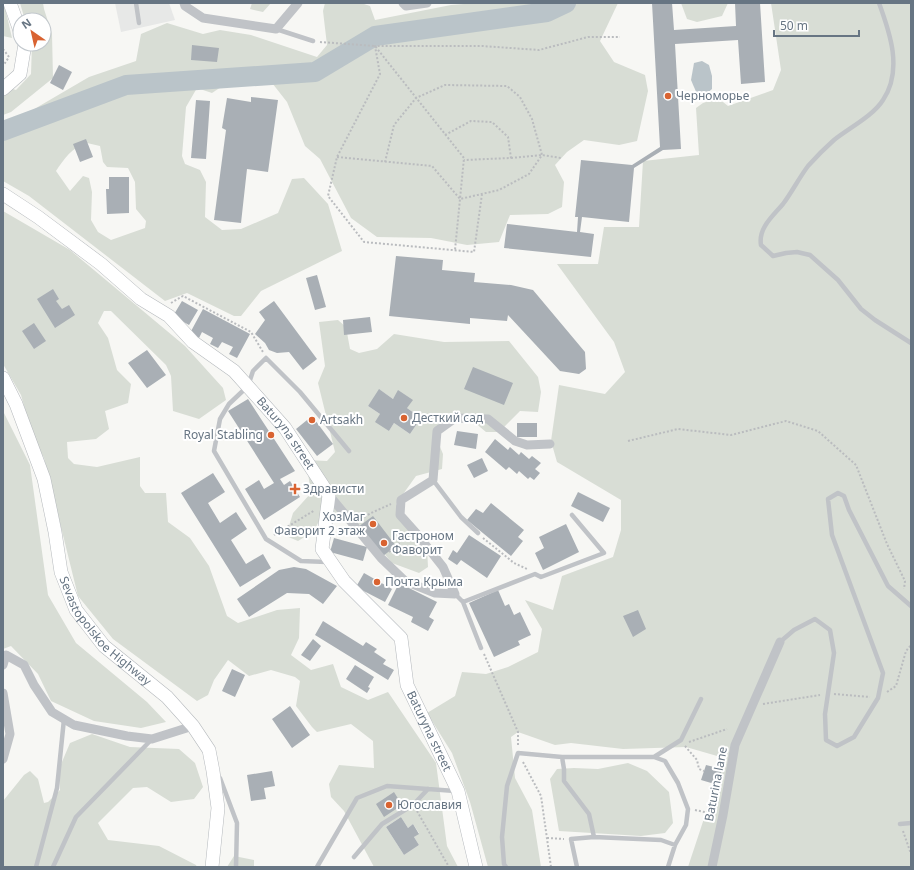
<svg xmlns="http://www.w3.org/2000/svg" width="914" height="870" font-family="'Noto Sans',sans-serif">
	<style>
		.built { fill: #e7e8e7 }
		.green { fill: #d8ddd5; fill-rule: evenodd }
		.water { fill: #bac4c9 }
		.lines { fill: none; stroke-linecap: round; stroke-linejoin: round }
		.river { stroke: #bac4c9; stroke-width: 20 }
		.building { fill: #a9afb5 }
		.secondary-casing { stroke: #b5b9bd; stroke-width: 14 }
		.path { stroke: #babcbf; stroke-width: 2; stroke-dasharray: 2 2; stroke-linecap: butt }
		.lane { stroke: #c0c3c7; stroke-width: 4.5 }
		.street { stroke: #c0c3c7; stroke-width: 9 }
		.secondary { stroke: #fff; stroke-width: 13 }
		.poi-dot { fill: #d96331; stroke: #fff; stroke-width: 1.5 }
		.labels { text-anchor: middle; stroke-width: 4; stroke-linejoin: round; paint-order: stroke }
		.poi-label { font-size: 12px; fill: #677583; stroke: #fff; text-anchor: start }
		.street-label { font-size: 12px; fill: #677583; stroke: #fff }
	</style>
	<rect width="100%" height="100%" fill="#f7f7f4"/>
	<!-- built -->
	<path class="built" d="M115 3H169L175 20 121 32Z"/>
	<!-- green -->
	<path class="green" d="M3 3H4L12 38 3 36Z
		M20 3H43L44 9 52 34 53 78 11 112 3 115V86L16 90 31 74 32 44H44V20H25Z
		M252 3H271L263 12 250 9Z
		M325 3H361L370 6 375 20 451 5 477 3H618L600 41 614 62 645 75 648 91 637 141 619 145 584 140 567 152 555 165 564 182 562 207 548 214 510 215 499 242 467 245 431 238 377 237 351 218 320 159 305 146 287 102 265 74 245 71 212 93 197 88 186 107 182 156 185 164 200 170 206 182 205 217 222 230 241 229 278 213 292 179 304 178 328 204 342 251 261 291 241 316H234L187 293 165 301 29 196 3 181V131L36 108 89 77 136 61 141 34 167 23 203 34 220 30 251 35 317 57 327 45 323 11ZM87 143 100 146 103 162 107 167 128 168 135 182 136 209 146 221 145 228 111 240 98 232 91 220 92 192 89 178 83 176 70 191 56 171C64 159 72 147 87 143Z
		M681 3H728L722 16 697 22 687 19Z
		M771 3H911V867H688L724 758 686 747 623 749 571 743 555 745 518 732 511 737 515 778 532 810 541 867H488L470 802 452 753 427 713 455 696 462 672 486 674 508 667 538 652 542 629 525 600 553 610 562 576 613 557 621 530V500L557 462 551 441 559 385 605 394 625 372 614 342 557 264H598L604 227H639L643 161 699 155 696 108 703 103 718 98 728 106 773 90 781 70Z
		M3 211 70 250 185 346 223 388 226 400 199 419 173 411 171 376 166 365 111 311H104L98 323 108 338 117 370 131 384 128 403 105 411 109 429 96 439 67 442 68 458 74 464 97 467 140 457V486L145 493H166L168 522 190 538 209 566 227 616 238 623 277 610 300 608 299 638 291 655 311 670 333 664 341 687 368 700 388 692 436 763 447 846 458 867H374L344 811 331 797 329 784 339 765 374 768 373 741 351 724 317 732 312 727 296 706 300 681 295 677 271 670 249 676 228 660 214 680 208 695 197 701 113 639 78 596 44 458 32 434 21 395 3 364ZM401 817 408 828 413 824 419 833 414 837 419 845 404 855 386 827Z
		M338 320 346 327 350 349 359 353 377 349 394 334 444 342 509 341 538 377 541 392 538 412 520 411 499 432H486L468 417H441L435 435 443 454 442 469 416 476 396 504 410 533 427 548 428 567 419 573 392 563 361 525 335 520 328 503 314 531 298 541 286 536 293 513 311 493 306 460 327 461 335 452 318 383 325 366 319 322ZM380 390 393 399 399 391 407 408 421 418 410 434 394 423 389 431 380 414 368 406Z
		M3 411 30 465 48 595 76 643 147 702 166 722 141 728 94 721 51 701 38 674 11 646 3 649Z
		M92 734 130 747 179 749 195 763 203 787 194 799 171 802 147 787 133 788 98 823 108 840 159 846 196 865 197 867H3V801L24 775 30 771 38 779 44 803 48 802 60 790 59 769 70 743Z
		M628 763 647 771 669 792 673 823 665 833 641 836 559 831 550 779 557 769 574 768 598 769Z
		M234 856 254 860V867H227Z"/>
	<!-- water -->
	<path class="water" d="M702 61 709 65 712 76V89L705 95 697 94 691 80 694 63Z"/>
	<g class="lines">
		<!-- river -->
		<path class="river" d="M3 131 126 85 315 72 375 36 547 12 566 3"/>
	</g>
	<!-- building -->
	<path class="building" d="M652 3H672L674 30 736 26 735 3H760L765 82 741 84 738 40 675 44 681 149 663 150 634 168 629 222 582 217 580 232 594 234 591 257 504 248 507 224 577 232 578 217H575L581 160 632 165 660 147Z
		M192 45 219 48 217 62 191 60Z
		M59 65 72 72 63 90 50 83Z
		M251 97 278 100 268 172 247 169 241 223 214 220 226 130 222 128 227 98 251 102Z
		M196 100 210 101 206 159 191 158Z
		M86 139 93 157 80 162 73 144Z
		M109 177H129V213L107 214 106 189H109Z
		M396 256 443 260 442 270 475 273 474 282 511 285 533 290 585 352 586 369 579 374 560 371 508 315 507 321 470 318V324L389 316Z
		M317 275 326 307 315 310 306 278Z
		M53 289 59 299 56 301 62 309 69 305 75 315 55 328 37 299Z
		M182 301 198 310 189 325 173 316Z
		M274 301 317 359 303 370 289 352 277 353 269 350 265 343 255 334 265 320 259 312Z
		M203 309 250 334 237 358 229 354 233 347 222 342 218 348 210 344 213 338 202 332 199 338 190 333Z
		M370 317 372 332 344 335 343 320Z
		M34 323 46 341 34 349 22 331Z
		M147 350 166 375 147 388 128 363Z
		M473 367 513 383 504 405 464 389Z
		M379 389 393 399 398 390 413 400 407 408 421 418 410 434 394 423 389 431 375 422 380 414 368 406Z
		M248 399 295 471 280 479 284 485 290 481 300 497 264 520 245 489 259 480 264 489 274 483 228 411Z
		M312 416 333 444 317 456 296 429Z
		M517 423H537V437H517Z
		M457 431 478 434 476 449 454 445Z
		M495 439 508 450 510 447 519 455 521 452 529 459 532 456 541 463 535 469 540 473 534 480 530 477 528 479 519 471 517 474 509 467 506 470 485 452Z
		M482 458 488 471 474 478 467 465Z
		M213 473 225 492 208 503 220 523 236 512 247 529 231 540 246 564 263 554 271 568 240 587 181 493Z
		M578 492 610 508 603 522 571 506Z
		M491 503 524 530 518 537 523 541 511 556 467 520 476 509 483 513Z
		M373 516 396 546 383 556 358 527Z
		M566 524 579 552 543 570 535 553 544 548 539 537Z
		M469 535 501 556 487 578 461 560 457 565 448 559 453 550 457 553Z
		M334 538 367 547 363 561 330 552Z
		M294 567 306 569 337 586 323 604 309 594 287 593 249 617 237 599 279 570Z
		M364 573 392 589 385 602 356 587Z
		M399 583 437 602 429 617 434 620 428 631 411 622 413 617 388 605Z
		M498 590 505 606 509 604 514 615 520 612 531 635 518 641 520 645 494 657 469 603Z
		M638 610 646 629 633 637 623 616Z
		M323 621 363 646 366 642 377 649 374 652 386 660 383 664 394 670 388 680 315 635Z
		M313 639 321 646 310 661 301 655Z
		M355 665 374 677 368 687 370 688 367 693 346 679Z
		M232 669 245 675 235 697 222 691Z
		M290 706 310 735 292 748 272 719Z
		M706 765 722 769 718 785 701 780Z
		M272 771 275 786 264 788 266 799 251 801 247 775Z
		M394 792 402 805 384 817 376 804Z
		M401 817 408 828 413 824 419 834 414 837 419 845 404 855 386 827Z"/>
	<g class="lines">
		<!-- secondary casing -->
		<g class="secondary-casing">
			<g id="secondary">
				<path d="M10 3 20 31"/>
				<path d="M3 89 20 74 25 44"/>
				<path id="s1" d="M3 194 38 217 101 264 141 299 169 316 193 342 234 371 285 428 329 495 322 549 344 581 401 638 407 685 458 791 476 867"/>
				<path id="s2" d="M3 378 16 404 44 479 55 532 61 572 76 610 104 646 167 697 193 726 209 750 213 771 218 808 212 867"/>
			</g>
		</g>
		<!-- path -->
		<path class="path" d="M320 42 375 46 464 158 455 250
			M3 49 9 57 3 66
			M445 135 471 121 492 122 508 137 511 158 464 160
			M337 157 432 166 460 199 499 190 529 174 542 155 532 119 520 97 507 86 445 85 416 98 394 125 385 162
			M511 158 542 155 561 158
			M482 194 474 252 364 242 328 196 337 157 380 74 375 46H482L539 50 588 37H620
			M171 303 183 296 251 332 263 352
			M628 441 678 429 731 435 786 421 818 431 856 465 887 544 905 581 904 589
			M361 519 371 513 391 504
			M274 535 315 510
			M483 538 514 563 527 569
			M389 552 397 546 405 535
			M484 654 518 732V746
			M887 692 896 686 906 651 911 645
			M834 694 870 697
			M763 704 820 695
			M689 742 727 729
			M685 746 697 760 699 769 704 771
			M523 762 541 796 551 867
			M695 810 714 814
			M417 811 449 867
			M903 831 911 854
			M547 838 564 839"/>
		<!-- lane -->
		<path class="lane" d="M136 3 139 23
			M879 3C890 33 903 70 883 100 873 116 849 128 834 140 825 148 816 157 808 166 799 178 792 192 783 204 773 216 758 228 761 245L773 256 786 253 797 252 810 255 838 280 861 309 875 320 911 343
			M276 29 313 41
			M433 480 461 517 478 533
			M327 562 301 561 266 539 214 451 220 419 229 404 248 386 253 371 266 358 300 392 349 451
			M455 594 463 602 481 648
			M463 602 535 574 541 577 604 553 572 515
			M780 642 794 630 815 619 830 630 834 653 825 714 826 740 837 746 854 737 878 698 883 673 832 535 828 499 838 493 844 496 849 510 888 586 911 606
			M562 757 564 769V781L589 814 594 837 571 839 577 867
			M654 757 681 740 701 699
			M220 778 237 823 236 867
			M900 824 911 823
			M594 837 661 840 675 845
			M354 857 382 824 413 805 428 789
			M36 867 57 788 64 719
			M53 867 76 817 152 739
			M317 867 357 798 387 786 455 791
			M506 867 504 864 502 837 507 786 518 753 562 757H654L665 761 678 783 688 809 686 825 675 845 668 867"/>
		<!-- street -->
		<path class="street" d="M184 3 185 6 203 18 276 29 298 3
			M403 3 406 6 427 3
			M329 495 381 558 405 581 435 593 455 594 443 567 417 534 400 515 401 500 433 480 437 431 455 418 488 419 515 441 527 445 550 444
			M3 665 6 655 24 665 34 685 52 712 74 725 127 736 152 739 193 726
			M3 693 10 734 3 759
			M712 867 723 815 735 745 780 642"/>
		<!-- secondary -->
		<use href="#secondary" class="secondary"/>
	</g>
	<!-- markers -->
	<g class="poi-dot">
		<circle cx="668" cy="96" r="4"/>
		<circle cx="404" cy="418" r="4"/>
		<circle cx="312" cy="420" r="4"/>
		<circle cx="271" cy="435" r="4"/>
		<path d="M293 483h4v4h4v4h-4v4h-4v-4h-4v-4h4z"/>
		<circle cx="373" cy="524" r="4"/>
		<circle cx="384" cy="543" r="4"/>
		<circle cx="377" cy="582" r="4"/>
		<circle cx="389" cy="805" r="4"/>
	</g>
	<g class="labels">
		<!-- poi labels -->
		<g class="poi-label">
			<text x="676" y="100">Черноморье</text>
			<text x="412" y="422">Десткий сад</text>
			<text x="320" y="424">Artsakh</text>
			<text x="263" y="439" text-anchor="end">Royal Stabling</text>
			<text x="303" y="493">Здрависти</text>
			<text x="365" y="521" text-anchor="end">ХозМаг<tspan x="365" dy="14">Фаворит 2 этаж</tspan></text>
			<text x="392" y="540">Гастроном<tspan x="392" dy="14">Фаворит</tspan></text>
			<text x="385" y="586">Почта Крыма</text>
			<text x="397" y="809">Югославия</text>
		</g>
		<!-- street labels -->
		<g class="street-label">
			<text dy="4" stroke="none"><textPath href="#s1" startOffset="373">Baturyna street</textPath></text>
			<text dy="4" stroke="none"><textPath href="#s2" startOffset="279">Sevastopolskoe Highway</textPath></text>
			<text dy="4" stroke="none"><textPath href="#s1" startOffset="721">Baturyna street</textPath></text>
			<text transform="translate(716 784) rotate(-79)" y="4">Baturina lane</text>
		</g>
	</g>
	<!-- border -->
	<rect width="914" height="870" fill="none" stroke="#677583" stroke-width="8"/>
	<!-- north arrow -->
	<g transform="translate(32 32) rotate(326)"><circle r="19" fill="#ffffff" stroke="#c2c8cd"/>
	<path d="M0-3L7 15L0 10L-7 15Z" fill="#d96331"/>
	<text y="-6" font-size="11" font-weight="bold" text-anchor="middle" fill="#677583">N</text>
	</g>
	<!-- scale -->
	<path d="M774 30v6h85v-6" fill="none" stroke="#677583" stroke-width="2"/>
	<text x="780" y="30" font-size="12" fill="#677583" stroke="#ffffff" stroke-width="3" paint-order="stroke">50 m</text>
</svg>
